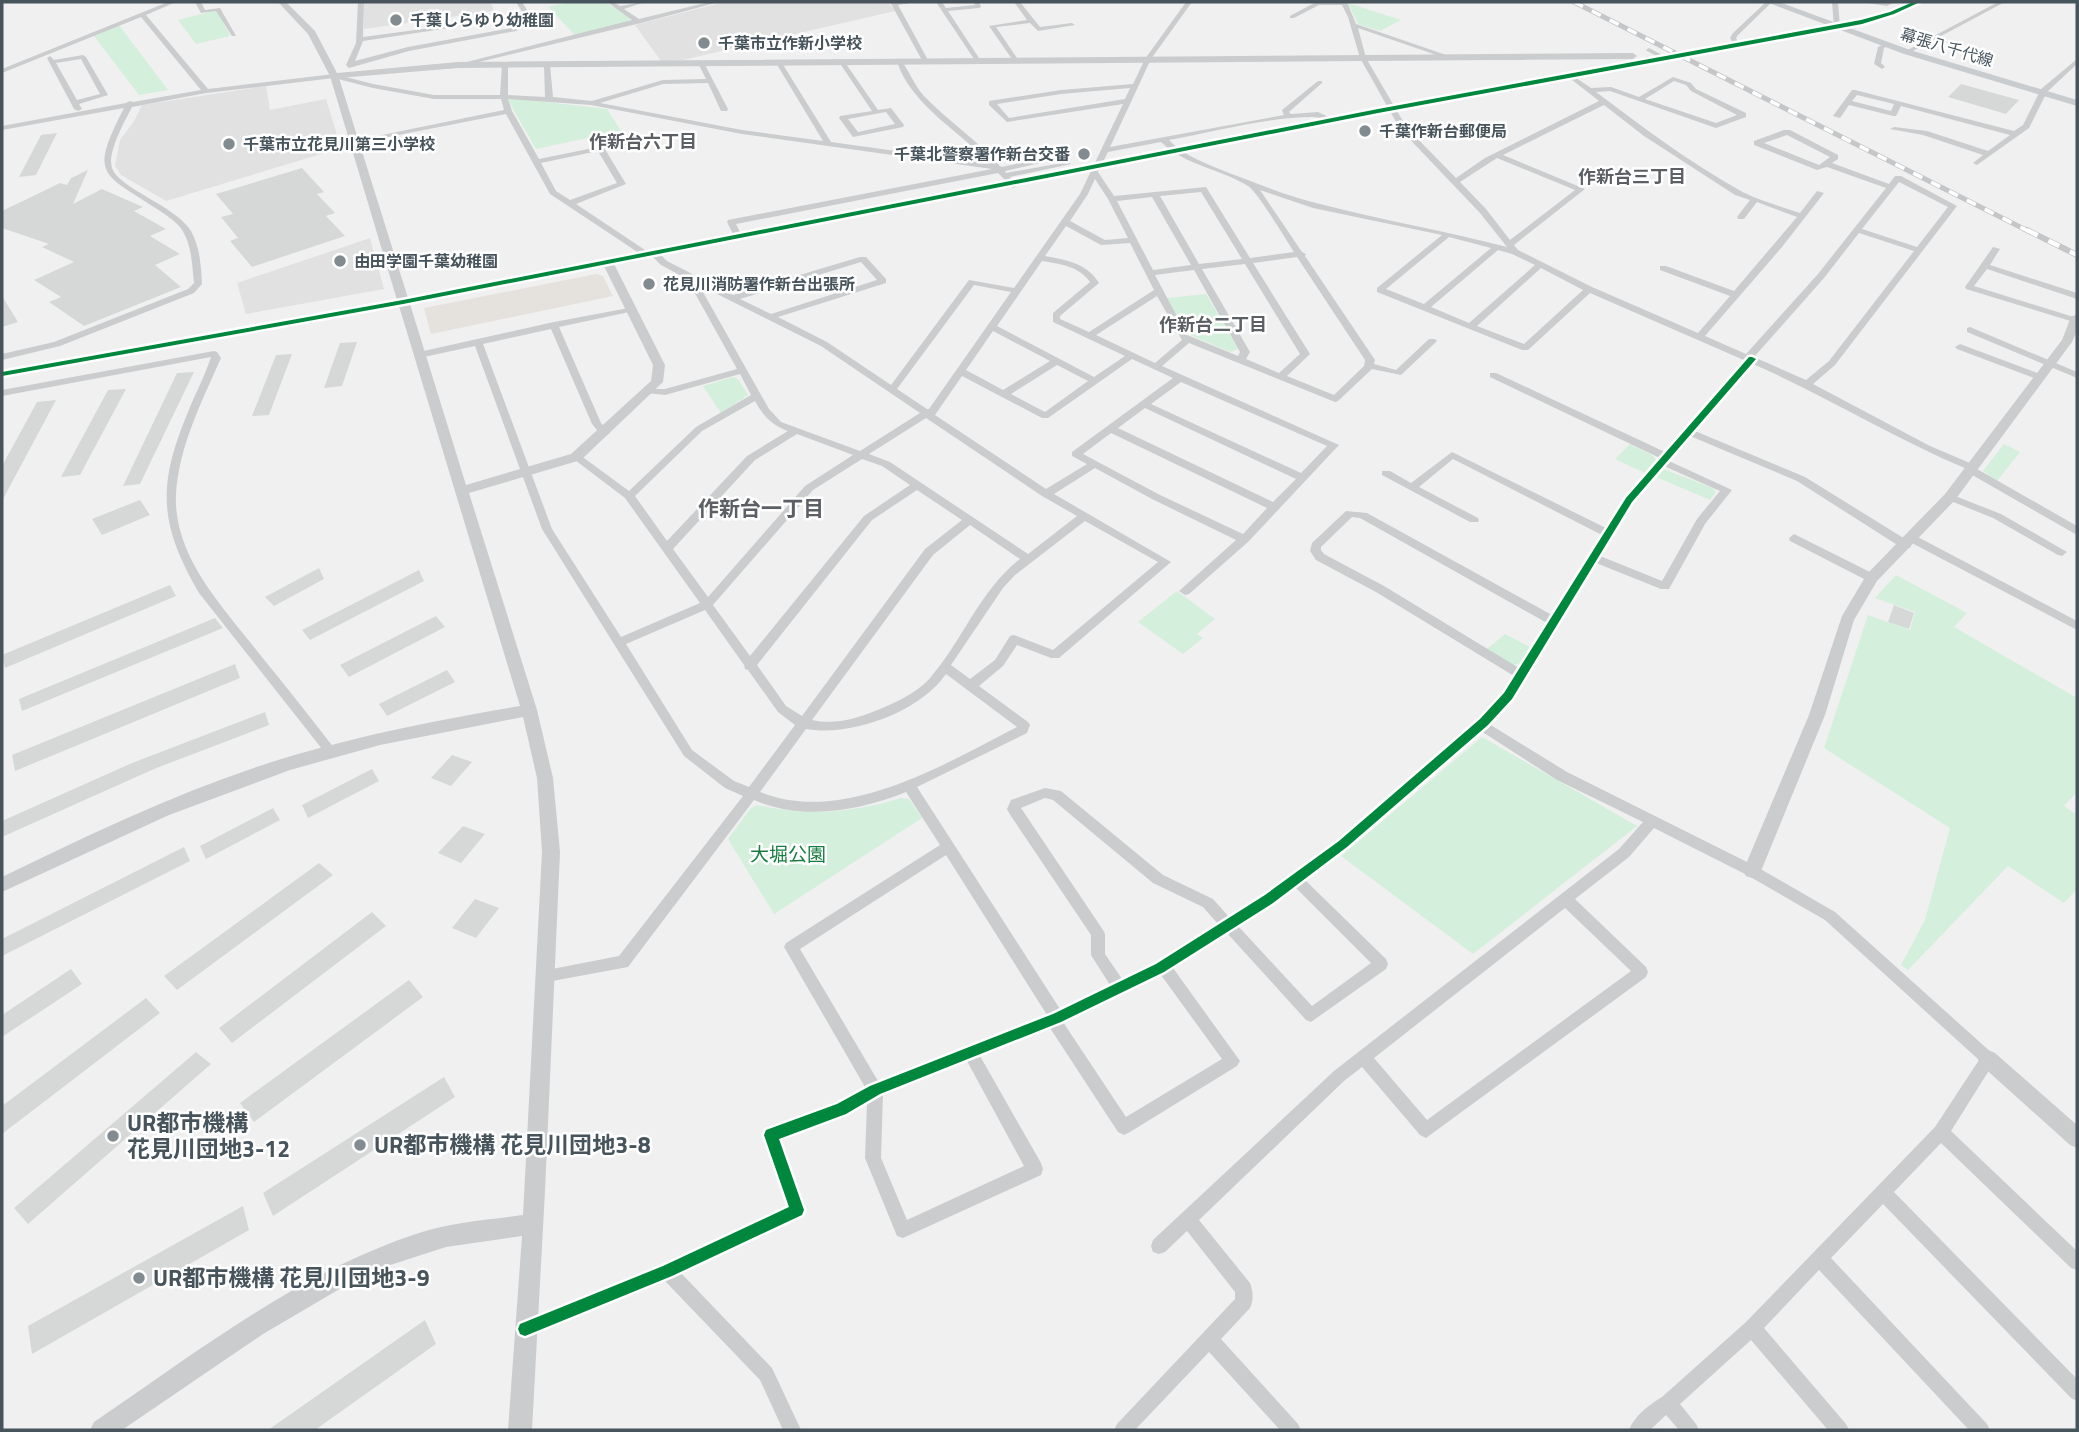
<svg xmlns="http://www.w3.org/2000/svg" width="2079" height="1432" font-family="'Titillium Web','Noto Sans JP',sans-serif">
	<style>
		.commercial { fill: #e5e2de }
		.education { fill: #e2e1e2 }
		.green { fill: #d4efdc }
		.building { fill: #d6d8d8 }
		.lines { fill: none; stroke-linecap: round; stroke-linejoin: round }
		.minor { fill: #caccce; fill-rule: evenodd }
		.tertiary { fill: #caccce; fill-rule: evenodd }
		.secondary { fill: #c9cccf; fill-rule: evenodd }
		.rail-far1-casing { stroke: #c5c6c8; stroke-width: 5 }
		.rail-casing { stroke: #c5c6c8; stroke-width: 6 }
		.rail-far1 { stroke: #fff; stroke-width: 3.5; stroke-dasharray: 10; stroke-linecap: butt }
		.rail { stroke: #fff; stroke-width: 4.5; stroke-dasharray: 12; stroke-linecap: butt }
		.cycleway-casing { stroke: #fff; stroke-width: 5 }
		.cycleway { fill: #00873e; fill-rule: evenodd }
		.poi-dot { fill: #828b90; stroke: #fff; stroke-width: 2.5 }
		.labels { text-anchor: middle; stroke-width: 5; stroke-linejoin: round; paint-order: stroke }
		.far-poi-label { font-size: 16px; font-weight: bold; fill: #47545c; stroke: #fff; text-anchor: start }
		.far-street-label { font-size: 16px; fill: #47545c; stroke: #fff }
		.far-neighbourhood-label { font-size: 18px; font-weight: bold; fill: #5c6064; stroke: #fff }
		.park-label { font-size: 19px; fill: #187d40; stroke: #fff }
		.neighbourhood-label { font-size: 21px; font-weight: bold; fill: #5c6064; stroke: #fff }
		.near-poi-label { font-size: 23px; font-weight: bold; fill: #47545c; stroke: #fff; text-anchor: start }
	</style>
	<rect width="100%" height="100%" fill="#f0f0f0"/>
	<!-- commercial -->
	<path class="commercial" d="M596 274 603 276 613 296 431 334 424 308Z"/>
	<!-- education -->
	<path class="education" d="M364 2H497L491 3 494 11 364 29Z
		M724 2H888L895 11 683 60 661 61 635 25Z
		M266 86 270 110 326 99 341 148 166 201 121 175 115 166 120 140 134 121 142 105Z
		M370 238 384 289 246 314 237 283Z"/>
	<!-- green -->
	<path class="green" d="M569 2H605L631 18 625 23 575 35 548 7Z
		M1348 3 1401 20 1380 31 1358 24Z
		M214 11 218 12 230 36 196 44 178 20Z
		M119 25 168 90 139 95 94 36Z
		M511 98 607 109 621 131 536 149 508 100Z
		M1206 294 1238 349 1230 352 1190 335 1185 331 1167 298Z
		M733 377 738 379 748 395 721 413 703 386Z
		M1630 444 1652 455 1656 460 1645 473 1615 459Z
		M2004 444 2020 452 1997 481 1983 471Z
		M1663 469 1713 488 1716 492 1710 500 1656 477Z
		M1896 575 1967 613 1954 627 2077 698V792L2064 806 2077 815V889L2064 903 2008 866 1908 970 1901 965 1925 920 1950 828 1824 748 1868 615 1910 630 1915 612 1875 598Z
		M1177 591 1215 619 1197 634 1203 638 1183 654 1138 622Z
		M1505 634 1530 647 1521 664 1511 665 1487 649Z
		M1482 737 1637 826 1473 954 1341 856Z
		M901 798 909 799 922 818 774 914 728 839 751 808 757 805C807 816 852 813 901 798Z"/>
	<!-- building -->
	<path class="building" d="M1961 84 2019 100 2006 114 1948 97Z
		M57 133 36 175 19 177 41 135Z
		M302 168 324 192 317 194 335 213 326 216 345 236 252 267 230 241 238 238 221 217 233 214 216 194Z
		M88 170 73 204 102 189 143 207 134 211 166 229 150 236 180 254 155 265 181 287 84 326 49 302 61 297 34 280 74 262 42 247 49 244 2 228V211L60 183 67 185 71 178Z
		M2 296 18 322 2 327Z
		M357 342 342 386 324 388 340 343Z
		M292 354 269 415 252 416 276 355Z
		M194 372 140 484 123 486 177 373Z
		M126 389 80 475 61 477 108 390Z
		M56 400 2 501V466L37 402Z
		M140 500 150 515 102 535 92 519Z
		M319 568 324 579 274 606 265 597Z
		M419 570 424 581 310 640 302 630Z
		M170 585 176 596 5 668 2 655Z
		M1894 605 1914 613 1909 629 1888 622Z
		M436 616 445 627 349 677 340 665Z
		M215 618 223 628 22 711 19 699Z
		M235 664 240 678 15 771 12 755Z
		M447 670 455 682 387 716 379 704Z
		M265 712 269 725 154 769 2 837V821L132 763Z
		M452 755 472 762 451 786 431 778Z
		M372 769 379 781 308 818 302 805Z
		M273 808 280 820 206 859 200 846Z
		M463 826 485 834 461 863 438 853Z
		M184 847 190 861 2 956V939Z
		M319 863 333 875 177 990 164 976Z
		M475 899 499 908 476 938 452 928Z
		M372 912 386 926 232 1043 219 1028Z
		M71 969 82 984 2 1037V1015Z
		M409 980 423 997 254 1122 240 1103Z
		M146 998 160 1013 2 1134V1106Z
		M196 1052 211 1064 28 1224 14 1208Z
		M444 1077 455 1097 273 1216 263 1193Z
		M243 1206 249 1230 32 1354 28 1326Z
		M425 1320 436 1344 315 1430H268Z"/>
	<g class="lines">
		<!-- minor -->
		<path class="minor" d="M168 2H176L146 15 208 89 334 74 373 84 434 95H500L502 65 505 63 508 65V95L545 97 544 65 547 63 550 65 553 97 592 101 663 80 706 79 698 63 701 61 704 63 728 109 727 111H721L708 83 663 84 600 103 742 130 823 141 776 63 779 61 782 63 831 142 990 164C960 131 912 106 897 62L900 60C907 66 914 85 924 96 948 121 976 139 1000 166L1002 167 1060 154 1071 164 1010 177 1017 186 1013 188 998 173 736 224 742 236 738 238 734 236 727 222 728 220 992 169 742 134 591 105 508 99 512 111 539 159 603 146 626 184 576 204 648 252 649 254 645 257 550 194 506 114 352 144 348 142 504 110 501 99H434L373 88 334 78 206 93 132 107C125 121 107 152 112 168 118 188 176 206 191 231 200 247 201 266 202 284L194 293 60 346 2 360V354L54 342 188 289 194 283C192 266 192 245 182 230 176 221 166 215 157 209 100 172 90 175 124 108L2 130V126L126 103 130 101 133 102 201 90 141 17 2 73V69ZM598 151 617 183 570 200 556 191 541 163ZM1058 159 1062 163 1006 173 1005 171Z
			M195 2H201L205 10 220 8 236 36H232L216 11 201 13Z
			M358 2H364L363 37 453 25 456 27 363 41 355 61 408 47 512 28 520 25 526 18 516 2H522L532 18 524 27 516 31 409 51 349 68 346 65 356 43Z
			M607 2H614L620 6 645 2 624 9 639 19 709 2H719L641 23 458 67 455 65 632 20Z
			M890 2H916L898 5 929 62 928 63 923 62Z
			M936 2H942L946 8 975 5 973 2H979L981 7 979 8 948 11 981 61 980 62H976Z
			M1014 2H1020L1040 27 1072 23 1075 25 1038 31 1030 23 996 27 1019 61 1014 62 989 26 1027 20Z
			M1186 2H1192L1151 59 1110 147 1284 115 1282 110 1318 81H1322V83L1289 112 1291 114 1318 112 1333 119V123C1325 122 1320 116 1312 117 1268 117 1213 132 1169 140 1185 157 1208 164 1229 173 1259 184 1289 197 1320 204 1382 220 1445 231 1507 247L1480 213 1400 129 1360 58 1348 17 1342 5H1319L1294 18H1290V16L1316 2H1347L1356 24 1449 56V58H1445L1358 28 1366 58 1407 128 1456 178 1485 158 1599 101 1567 76 1566 75 1569 73 1591 88 1611 87 1639 97 1673 77 1691 83 1696 89 1746 113V117L1716 128 1610 91 1596 92C1640 125 1689 162 1739 190 1757 200 1780 206 1800 213L1817 191 1824 193 1782 247 1705 336 1746 354 1818 274 1886 188 1827 167 1817 170 1754 145V141L1784 130H1790L1838 155V159L1832 163 1889 184 1895 176H1901L1957 206 1835 365 1813 384 1930 446 1977 466V469L2077 526V535L1967 472V469C1893 438 1826 396 1753 364L1695 431 1805 477 1910 542 1911 545 1910 548H1902L1797 481 1690 436 1669 461 1732 490 1705 524 1669 589H1661L1596 563 1512 699 1489 724 1567 772 1757 867 1835 912 1993 1054 1996 1059 1993 1064 1951 1131 2077 1251V1270L2071 1268 1941 1143 1894 1192 2077 1379V1401L2071 1398 1883 1204 1831 1258 1987 1424 1990 1430H1969L1819 1270 1764 1328 1846 1424 1849 1430H1828L1751 1340 1680 1404 1696 1424 1699 1430H1679L1666 1415 1650 1430H1629C1635 1415 1649 1405 1662 1397L1746 1322 1935 1127 1979 1060 1825 920 1747 875 1654 828 1629 857 1575 899 1646 967 1648 972 1646 977 1426 1138 1420 1135 1362 1067 1344 1081 1199 1220 1250 1283C1253 1291 1254 1300 1250 1308L1221 1339 1298 1424 1301 1430H1280L1209 1352 1135 1430H1114L1117 1424 1235 1299V1292L1187 1231 1165 1252 1159 1254 1153 1252 1151 1246 1153 1240 1334 1071 1619 849 1643 822 1557 780 1481 731 1348 848 1305 880 1386 959 1388 964 1386 969 1311 1022 1306 1020 1227 933 1173 968 1240 1061 1237 1066 1130 1132 1124 1135 1118 1132 1050 1028 980 1056 1041 1163 1043 1169 1041 1175 903 1238 897 1236 865 1158 867 1103 846 1114 780 1139 805 1210 803 1216 681 1273 772 1368 801 1430H783L760 1380 664 1280 525 1338 519 1335 516 1329 519 1323 662 1265 787 1206 763 1135 765 1130 836 1103 865 1087 784 947 786 943 940 845 906 792C859 811 802 821 754 800L628 967 547 982 542 981 540 976 542 971 547 970 619 956 743 796 725 788 684 756 542 529 475 346 419 358 414 355 419 352 554 322 634 307V311L559 327 601 423 610 433 605 436 601 435 592 424 551 329 483 344 552 529 621 637 700 603 625 498 571 457 576 454 580 455 629 491 696 427 751 395 740 374 665 395 647 393V389H665L737 369 687 279 661 265 650 254V250H656L667 261 733 295 860 257H866L886 279V283L778 317 827 342 891 385 969 280 1014 288 1080 194 1123 104 1007 122 989 105V101L1061 90 1133 84 1145 59ZM1674 81 1686 85 1691 91 1737 115 1716 123 1645 99ZM1130 88 1125 99 1009 118 997 104 1061 94ZM1604 105 1644 136 1735 195 1750 200 1737 217 1738 219H1744L1757 202 1797 217 1734 291 1666 266H1660V270L1730 296 1698 333 1592 287 1518 250 1514 245 1585 189 1503 155ZM1787 135 1830 157 1819 165 1764 143ZM1161 142C1186 166 1219 168 1248 186 1257 191 1286 240 1294 252L1250 258 1206 187 1114 196 1098 172 1108 152ZM1497 158 1575 190 1510 240 1486 209 1460 182ZM1095 179 1108 199 1128 238 1105 240 1070 221 1088 194ZM1899 182 1948 207 1917 247 1862 229ZM1260 190 1313 208 1442 235 1377 288V292L1522 350H1528L1590 293 1746 361 1686 428 1684 429 1665 452 1496 373H1490V377L1660 458 1625 498 1606 528 1452 452 1411 483 1390 471H1382V475L1470 522H1478L1479 520 1478 518 1419 487 1453 459 1602 535 1552 615 1367 513 1346 511 1312 543 1310 551 1316 560 1376 592 1514 676C1490 714 1453 741 1420 770 1359 823 1298 874 1229 917L1213 899 1163 875 1061 791 1045 788 1011 800 1007 809 1009 813 1091 935V955L1110 985 1060 1009 917 787 1027 733 1030 725 1028 722 979 686 1003 666 1017 645 1051 658H1059L1171 562 1054 494 1095 468 1152 499 1236 540 1179 591 1185 595 1189 594 1248 542 1339 445 1162 366 1189 343 1335 402 1338 401 1372 369 1401 375 1437 341 1435 339H1429L1396 370 1374 364 1375 360 1305 256 1306 254 1302 252ZM1201 192 1242 259 1199 264 1160 196ZM1152 197 1191 265 1153 270 1117 201ZM1066 226 1101 245 1130 243 1154 290 1089 332 1060 319V316L1099 283C1087 263 1066 260 1045 256ZM1859 233 1914 251 1829 361 1806 380 1756 358 1754 357 1824 278ZM1449 237 1491 248 1424 304 1386 289ZM1498 250 1512 254 1535 265 1469 323 1431 307ZM1297 257 1365 360 1364 366 1334 395 1287 376 1310 354 1253 263ZM1042 261C1060 264 1079 266 1090 282L1053 313V322L1125 356 1094 377 997 326ZM861 262 877 280 771 314 740 299ZM1245 264 1300 354 1279 373 1246 359 1250 352 1202 269ZM1541 268 1583 290 1524 344 1477 326ZM1194 270 1240 352 1238 356 1187 335 1155 275ZM699 285 821 346 920 413 860 451 781 422 769 409ZM974 285 1011 292 929 409H927L897 389ZM1157 296 1182 340 1155 363 1096 335ZM993 331 1050 361 1003 390 966 370ZM1132 359 1173 378 1072 452V456L1087 464 1046 489 935 415 962 376 1042 418H1048ZM1057 365 1088 381 1045 412 1011 394ZM1181 382 1327 446 1301 473 1151 404ZM755 401C763 416 772 425 788 431L747 456 667 541 635 496 702 431ZM1145 408 1296 479 1273 502 1118 428ZM926 418 1042 496 1077 516 1028 554 890 462 869 454ZM1111 433 1267 508 1243 534 1160 495 1083 454ZM797 434 853 455 805 486 708 597 673 549 755 460ZM862 459 882 466 910 485 864 516 750 656 713 605 813 490ZM1664 466 1720 491 1697 519 1662 581 1600 556 1633 502ZM917 490 962 520 925 549 802 716 786 706 757 665 872 520ZM1352 517 1360 518 1547 623 1519 668 1384 586 1324 554 1321 550V547ZM1085 521 1158 562 1053 650 1014 635 1010 636 995 660 970 679 951 665 1003 588 1015 575ZM970 525 1020 559C980 590 963 640 930 678 917 693 893 704 875 711 855 719 834 725 812 720L933 555ZM705 610 744 665 745 669 748 670 778 712 795 725 749 787 734 781 692 750 626 644ZM946 674 1017 727C945 764 843 826 760 792L806 729C851 737 920 712 946 674ZM1045 798 1053 800 1153 883 1203 907 1218 924 1155 963 1122 979 1105 954V934L1103 930 1021 808ZM946 855 1047 1015 878 1081 800 949ZM1295 887 1371 963 1312 1006 1238 926ZM1565 908 1631 971 1427 1120 1374 1058ZM1161 975 1222 1059 1126 1117 1063 1022ZM967 1061 1024 1166 907 1220 881 1158 883 1094Z
			M1766 2H1772L1738 35 1736 38 1739 44 1734 45 1730 38 1733 33Z
			M1832 2H1838L1840 27 1837 29 1834 27Z
			M1861 2H1895L1887 6Z
			M1998 2H2005L1909 53 1904 52Z
			M1886 43 1889 45 1884 48 1881 63 1885 67 1882 69 1874 64 1878 47Z
			M1649 48 1668 58 1669 59 1664 60 1647 51 1646 50Z
			M83 55 86 57 108 95 79 104 82 109 78 111 74 109 47 58 50 56 54 60ZM81 59 100 94 77 100 56 63Z
			M2077 59V64L2047 92 2029 128 1977 165 1973 163 1983 155 1923 135 1890 129 1894 127 1927 131 1988 151 2010 135 1901 106 1896 116H1893L1849 105 1840 118 1833 116 1852 90H1855L2014 131 2023 125 2041 89ZM1857 95 1894 104 1891 111 1852 101Z
			M842 60 844 61 878 110 891 108 904 125 903 127 853 137 839 118 840 116 872 111 839 62ZM886 112 895 124 858 132 848 119Z
			M1993 247 2000 249 1990 265 2077 293V299L1987 269 1974 286 2077 318V323L1966 289 1965 287Z
			M1970 327 2077 372V378L1967 332V328Z
			M1960 344 2043 375 2045 377 2040 380 2037 379 1957 349 1955 347Z
			M214 351 217 352 221 358C202 401 179 446 176 494 173 558 225 609 261 656 286 686 310 717 334 748L336 751 334 754H326L199 593C159 524 157 486 188 412 195 394 205 376 211 357L2 396V390Z
			M1950 494 2001 514 2067 552 2062 556 2058 555 1993 518 1946 499 1945 497Z
			M1794 534 1876 575 1878 578 1876 581H1868L1790 541 1789 538Z
			M1912 534 2077 621V630L1908 541 1907 538Z"/>
		<!-- tertiary -->
		<path class="tertiary" d="M278 2H286L315 31 337 73 458 62 1633 53 1637 56 1633 59 458 68 339 78 408 298 1378 108 1861 20 1911 2H1921L1895 15 1862 25 1378 114 614 264 665 365 663 382 581 460 469 493 537 710 553 778 560 852 545 1191 532 1430H508L522 1236 446 1247 381 1268 343 1287 263 1334 122 1430H90L94 1422C197 1352 299 1272 419 1233 452 1222 488 1220 523 1215L542 852 537 778 523 717 380 745 290 770 169 815 2 892V877C96 831 191 786 291 756 366 734 443 719 520 706L399 306 2 378V370L397 300 330 76 308 34ZM604 266 653 365 651 381 571 454 466 485 410 304Z
			M2077 314V331L2072 342 1955 500 1877 581 1854 620 1825 715 1761 871 1758 876 1752 878 1746 876 1743 871 1809 715 1842 616 1867 574 1945 494 2062 340 2071 317Z
			M1988 1050 1995 1053 2077 1125V1148L2070 1145 1981 1065 1978 1059 1981 1053Z"/>
		<!-- secondary -->
		<path class="secondary" d="M1766 2H1779L1910 50 2077 100V106L1904 54Z"/>
		<!-- rail-far1 casing -->
		<g class="rail-far1-casing">
			<path id="rail-far1" d="M1574 2 2030 232"/>
		</g>
		<!-- rail casing -->
		<g class="rail-casing">
			<path id="rail" d="M2027 230 2077 255"/>
		</g>
		<!-- rail-far1 -->
		<use href="#rail-far1" class="rail-far1"/>
		<!-- rail -->
		<use href="#rail" class="rail"/>
		<!-- cycleway casing -->
		<g class="cycleway-casing">
			<path id="cycleway" d="M1913 2H1920L1894 14 1862 24 1378 113 403 304 2 376V372L403 300 1378 109 1861 20 1890 12Z
				M1749 357H1752L1756 359 1632 502 1512 699 1488 725 1347 847 1273 903 1164 972 1061 1022 880 1094 846 1114 779 1139 804 1210 802 1215 672 1276 525 1336 520 1334 518 1329 520 1324 663 1266 789 1207 764 1135 766 1130 837 1104 870 1086 1053 1014 1156 964 1265 895 1339 841 1480 719 1504 693 1626 498Z"/>
		</g>
		<!-- cycleway -->
		<use href="#cycleway" class="cycleway"/>
	</g>
	<!-- markers -->
	<g class="poi-dot">
		<circle cx="396" cy="20" r="7"/>
		<circle cx="704" cy="43" r="7"/>
		<circle cx="1365" cy="131" r="7"/>
		<circle cx="229" cy="144" r="7"/>
		<circle cx="1084" cy="154" r="7"/>
		<circle cx="340" cy="261" r="7"/>
		<circle cx="649" cy="284" r="7"/>
		<circle cx="113" cy="1136" r="7"/>
		<circle cx="360" cy="1145" r="7"/>
		<circle cx="139" cy="1278" r="7"/>
	</g>
	<g class="labels">
		<!-- far-poi labels -->
		<g class="far-poi-label">
			<text x="410" y="26">千葉しらゆり幼稚園</text>
			<text x="718" y="49">千葉市立作新小学校</text>
			<text x="1379" y="137">千葉作新台郵便局</text>
			<text x="243" y="150">千葉市立花見川第三小学校</text>
			<text x="1070" y="160" text-anchor="end">千葉北警察署作新台交番</text>
			<text x="354" y="267">由田学園千葉幼稚園</text>
			<text x="663" y="290">花見川消防署作新台出張所</text>
		</g>
		<!-- far-street labels -->
		<g class="far-street-label">
			<text transform="translate(1947 47) rotate(17)" y="6">幕張八千代線</text>
		</g>
		<!-- far-neighbourhood labels -->
		<g class="far-neighbourhood-label">
			<text x="643" y="148">作新台六丁目</text>
			<text x="1632" y="183">作新台三丁目</text>
			<text x="1213" y="331">作新台二丁目</text>
		</g>
		<!-- park labels -->
		<g class="park-label">
			<text x="788" y="861">大堀公園</text>
		</g>
		<!-- neighbourhood labels -->
		<g class="neighbourhood-label">
			<text x="761" y="516">作新台一丁目</text>
		</g>
		<!-- near-poi labels -->
		<g class="near-poi-label">
			<text x="127" y="1131">UR都市機構<tspan x="127" dy="26">花見川団地3-12</tspan></text>
			<text x="374" y="1153">UR都市機構 花見川団地3-8</text>
			<text x="153" y="1286">UR都市機構 花見川団地3-9</text>
		</g>
	</g>
	<!-- border -->
	<rect width="2079" height="1432" fill="none" stroke="#47545c" stroke-width="7"/>
</svg>
